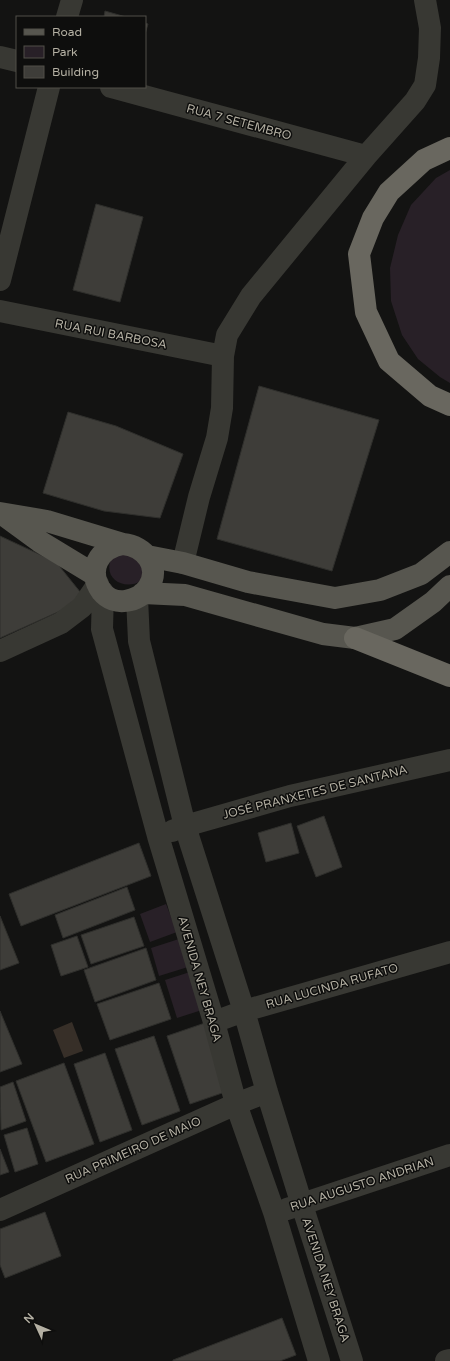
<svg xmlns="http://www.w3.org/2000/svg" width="450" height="1361" font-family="'Varela Round',sans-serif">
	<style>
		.green { fill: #282027 }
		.water { fill: #372f28 }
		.building { fill: #3e3d39; stroke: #2f2f2c }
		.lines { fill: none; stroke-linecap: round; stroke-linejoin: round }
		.minor { stroke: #383833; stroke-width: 22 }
		.major { stroke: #57564f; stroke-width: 22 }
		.highway { stroke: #69675f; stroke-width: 22 }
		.labels { text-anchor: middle; stroke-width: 3; stroke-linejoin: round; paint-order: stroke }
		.street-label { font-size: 12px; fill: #b4b0a3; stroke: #0e0e0d }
	</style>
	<rect width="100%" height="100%" fill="#131312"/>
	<!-- green -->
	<path class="green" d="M450 170V383L440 377 418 359 402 335 391 301 390 268 398 235 411 205 436 178Z
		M117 552 147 559 141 581C126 590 105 581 110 562 111 559 114 555 117 552Z
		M166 904 177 932 150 942 140 914Z
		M179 939 188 967 159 976 151 948Z
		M190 972 202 1010 177 1018 165 980Z"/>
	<!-- water -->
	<path class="water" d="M72 1022 83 1051 64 1058 53 1030Z"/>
	<!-- building -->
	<path class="building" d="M105 11 126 17H104Z
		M145 23 148 24 145 34Z
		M96 204 143 217 120 302 73 290Z
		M259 386 379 420 332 571 217 539Z
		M68 412 116 426 183 454 160 518 104 511 43 493Z
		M0 536 56 562 81 593 78 603 0 638Z
		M324 816 342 867 316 877 297 826Z
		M291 823 299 853 266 862 258 833Z
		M139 843 151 876 21 926 9 894Z
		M127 887 135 910 63 938 55 915Z
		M0 916 19 963 0 970Z
		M134 917 144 946 91 964 81 935Z
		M77 936 88 967 61 976 51 945Z
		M146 948 156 980 95 1002 84 970Z
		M159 983 171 1019 110 1040 97 1004Z
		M0 1011 22 1064 0 1072Z
		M205 1023 228 1091 190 1104 167 1036Z
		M154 1036 180 1111 142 1125 115 1049Z
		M105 1053 132 1130 100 1142 74 1064Z
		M64 1063 94 1144 46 1162 16 1081Z
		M13 1082 26 1121 1 1130 0 1087Z
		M27 1128 38 1164 15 1172 4 1135Z
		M0 1149 9 1172 0 1175Z
		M45 1212 61 1256 5 1278 0 1265V1229Z
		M282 1318 296 1355 280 1361H173V1360Z"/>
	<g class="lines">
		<!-- minor -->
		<path class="minor" d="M67 17 72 0
			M0 57 17 61
			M111 87 366 156
			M0 280 49 87
			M0 311 223 356
			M183 563 199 497 217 438 222 408 223 356 227 335 251 296 366 156 415 101 425 85 429 58 430 28 425 0
			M103 592 102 629 158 836 214 1022 236 1104 274 1212 319 1361
			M137 598 139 641 185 826 244 1011 267 1092 302 1205 352 1361
			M0 651 61 623 82 607 98 584
			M172 831 185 826 290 796 450 760
			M214 1022 244 1011 450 952
			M287 1209 450 1155
			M0 1210 236 1104 267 1092
			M446 1361 450 1360"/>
		<!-- major -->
		<path class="major" d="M0 513 47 521 123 544C145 546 162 567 148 588 138 602 114 607 102 592 86 570 99 548 123 544
			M5 516 39 541 95 575
			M147 556 183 563 248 582 335 598 380 590 421 574 450 552
			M143 593 185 595 323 634 355 638 395 629 433 602 450 586"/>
		<!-- highway -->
		<path class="highway" d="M450 148 424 160 389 192 373 218 359 254 366 312 389 361 430 396 450 405
			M355 638 450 676"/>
	</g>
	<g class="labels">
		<!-- street labels -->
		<g class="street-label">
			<text transform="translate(239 122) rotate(15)" y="4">RUA 7 SETEMBRO</text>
			<text transform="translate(111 334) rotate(11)" y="4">RUA RUI BARBOSA</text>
			<text transform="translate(315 792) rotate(-14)" y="4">JOSÉ PRANXETES DE SANTANA</text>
			<text transform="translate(200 979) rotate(74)" y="4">AVENIDA NEY BRAGA</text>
			<text transform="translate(332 986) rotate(-16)" y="4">RUA LUCINDA RUFATO</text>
			<text transform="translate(133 1150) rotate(-24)" y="4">RUA PRIMEIRO DE MAIO</text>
			<text transform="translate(362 1184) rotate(-18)" y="4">RUA AUGUSTO ANDRIAN</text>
			<text transform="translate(326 1280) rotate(72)" y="4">AVENIDA NEY BRAGA</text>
		</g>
	</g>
	<!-- legend -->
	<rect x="16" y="16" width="130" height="72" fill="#0e0e0d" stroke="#504f49"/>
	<rect x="24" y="29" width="20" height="6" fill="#57564f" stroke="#504f49"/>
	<text x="52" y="36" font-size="12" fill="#b4b0a3">Road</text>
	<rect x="24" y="46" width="20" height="12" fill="#282027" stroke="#504f49"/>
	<text x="52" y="56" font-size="12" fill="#b4b0a3">Park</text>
	<rect x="24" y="66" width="20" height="12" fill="#3e3d39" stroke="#504f49"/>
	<text x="52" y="76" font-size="12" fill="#b4b0a3">Building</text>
	<!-- north arrow -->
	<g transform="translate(36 1325) rotate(314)" stroke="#0e0e0d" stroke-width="3" paint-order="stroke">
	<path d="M0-3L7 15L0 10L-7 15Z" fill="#b4b0a3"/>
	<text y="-6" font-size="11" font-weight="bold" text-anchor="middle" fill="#b4b0a3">N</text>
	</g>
</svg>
